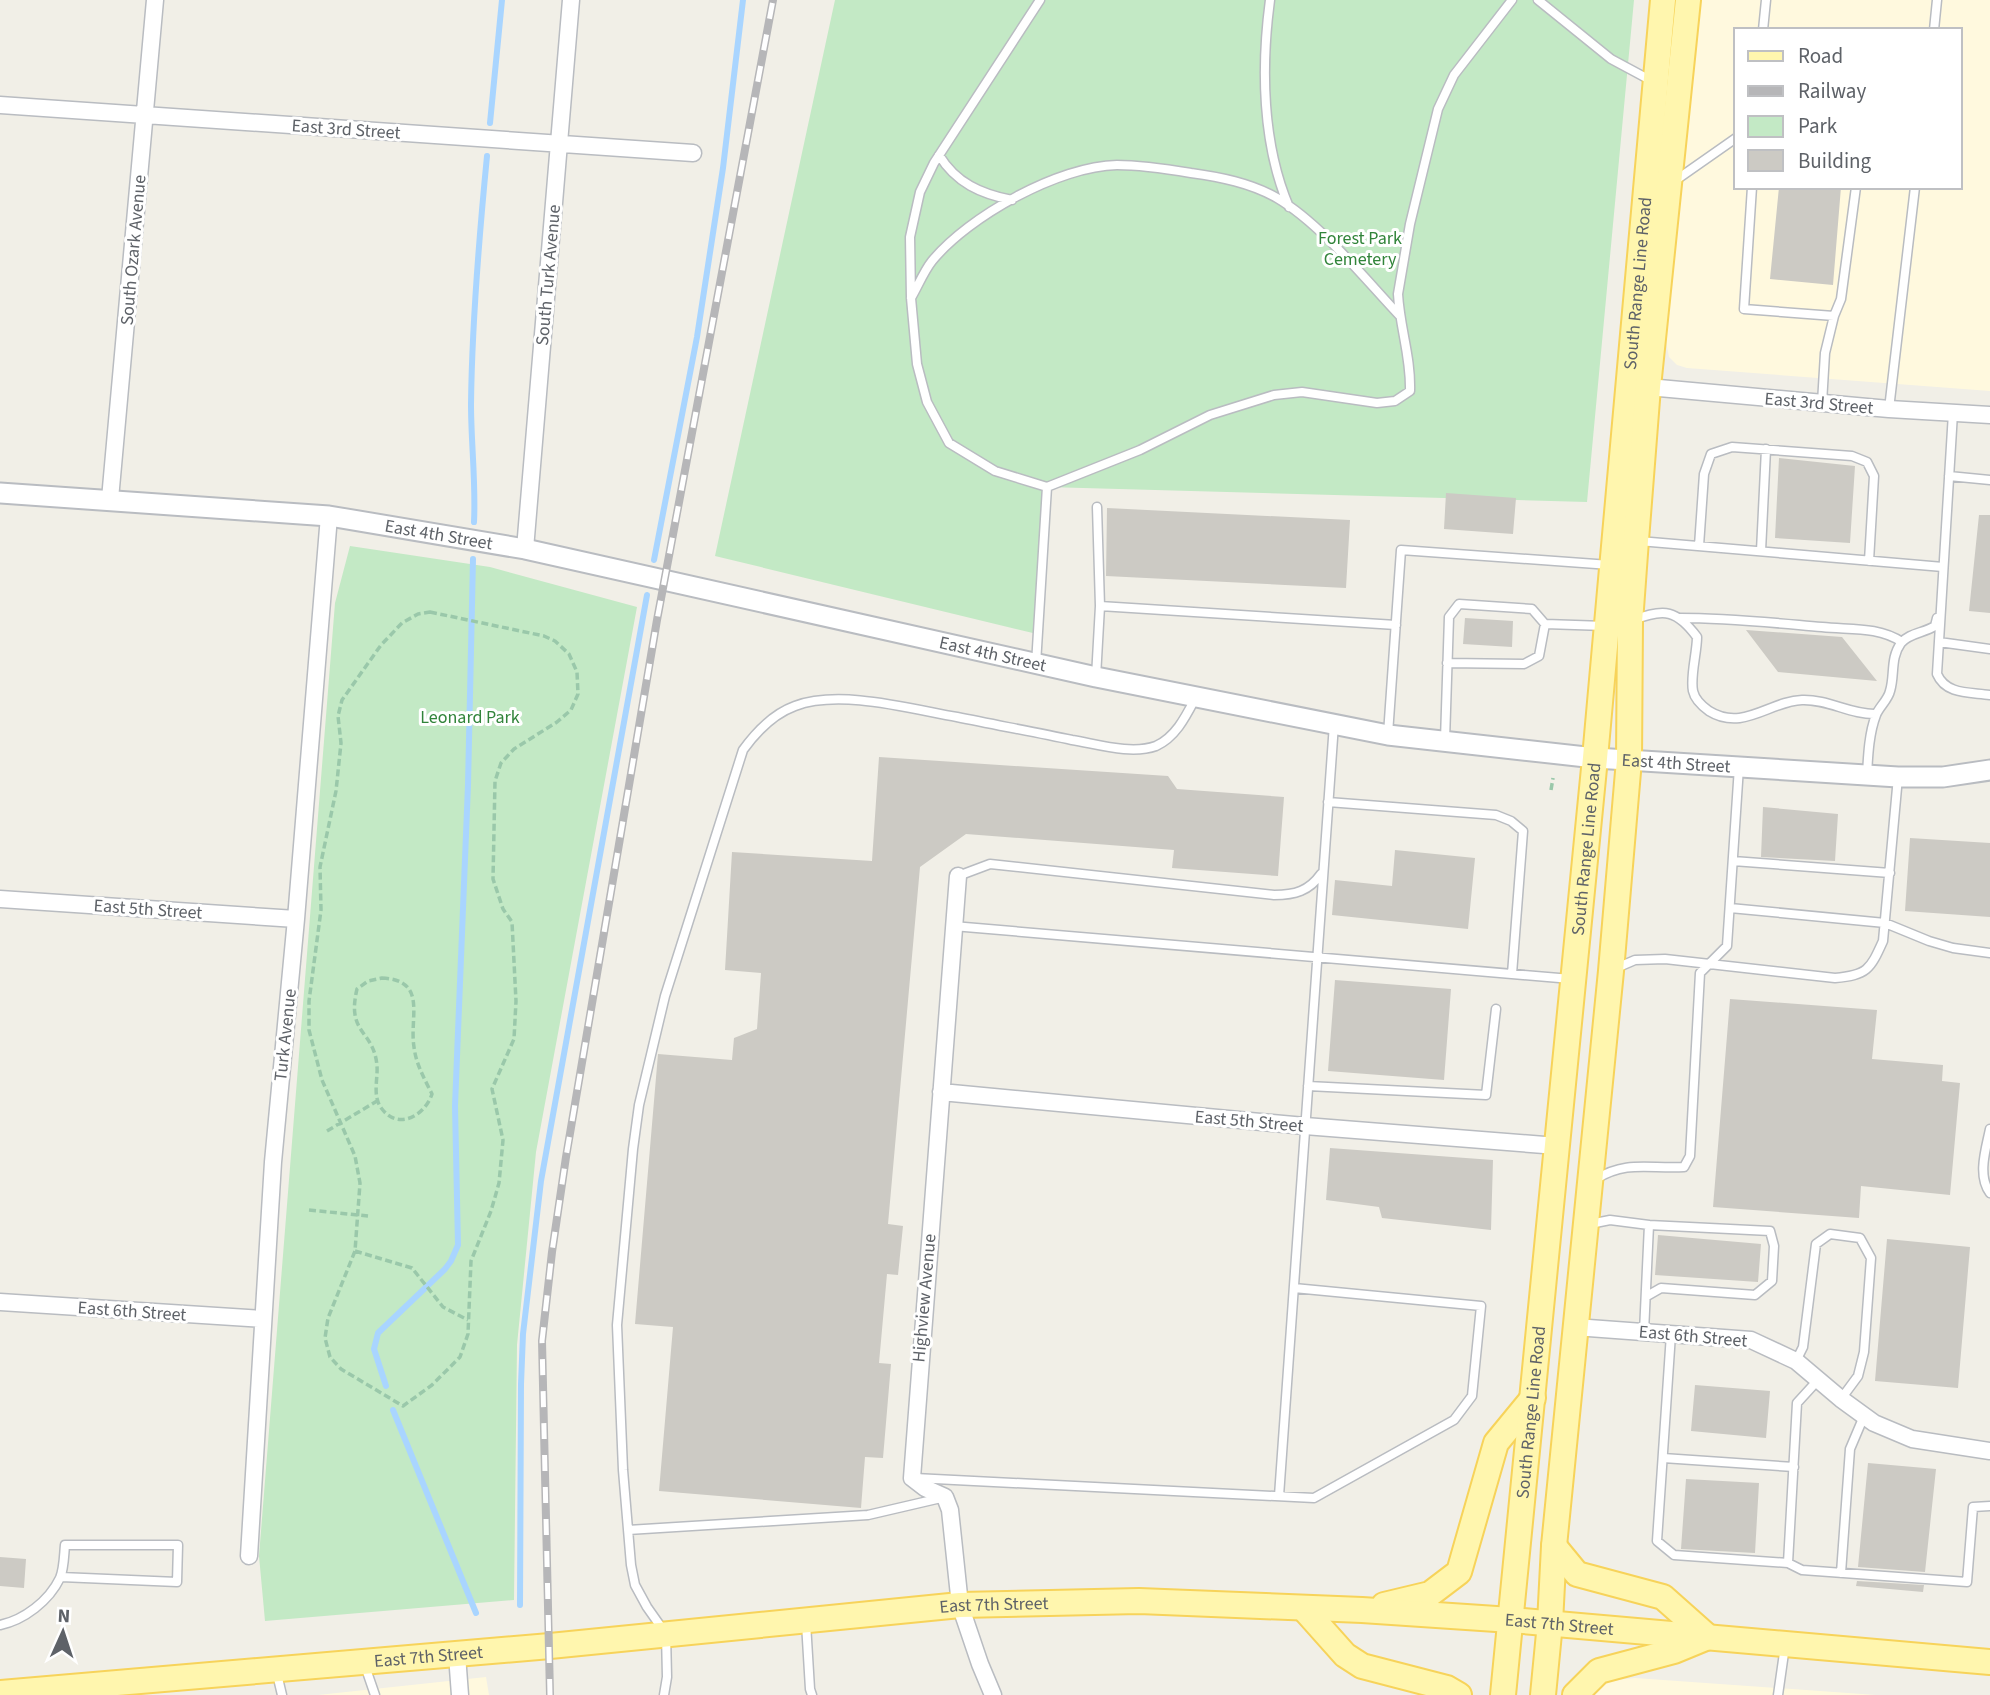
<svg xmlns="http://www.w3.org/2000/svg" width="1990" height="1695" font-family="'Source Sans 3',sans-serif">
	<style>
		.commercial { fill: #fff9de; fill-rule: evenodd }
		.green { fill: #c3e9c5 }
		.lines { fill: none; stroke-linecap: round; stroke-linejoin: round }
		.stream { stroke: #a9d5ff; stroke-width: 6 }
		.building { fill: #cccac4 }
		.service-casing { stroke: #b9bcc1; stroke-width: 11 }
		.minor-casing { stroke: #b9bcc1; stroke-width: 19 }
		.tertiary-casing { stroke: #b9bcc1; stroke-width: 23 }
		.primary-casing { stroke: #f7d35a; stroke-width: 28 }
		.path { stroke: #9ac8aa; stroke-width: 3.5; stroke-dasharray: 7 3.5; stroke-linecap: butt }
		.service { stroke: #fff; stroke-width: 8 }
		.minor { stroke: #fff; stroke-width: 16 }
		.tertiary { stroke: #fff; stroke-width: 19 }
		.primary { stroke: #fff6ae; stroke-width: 24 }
		.rail-casing { stroke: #b6b6b8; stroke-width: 8 }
		.rail { stroke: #fff; stroke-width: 5; stroke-dasharray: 16; stroke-linecap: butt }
		.labels { text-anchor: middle; stroke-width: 6; stroke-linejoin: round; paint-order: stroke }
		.street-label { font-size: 18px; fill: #5e6268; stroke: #fff }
		.park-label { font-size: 18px; fill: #31843a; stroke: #fff }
	</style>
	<rect width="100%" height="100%" fill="#f1efe7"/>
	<!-- commercial -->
	<path class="commercial" d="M1694 0H1990V391L1687 368 1677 365 1669 357 1665 337ZM1736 30H1960V187H1736Z
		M486 1677 489 1695H318Z
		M1635 1678 1876 1695H1589L1608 1681Z"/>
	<!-- green -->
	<path class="green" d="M835 0H1634L1587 502 1047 487 1037 634 715 556Z
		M350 546 490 567 637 607 536 1152 517 1345 514 1600 265 1621 259 1556 335 603Z"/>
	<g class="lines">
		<!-- stream -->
		<path class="stream" d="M490 123 502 0
			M474 522C476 483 471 443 471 404 472 321 479 238 487 156
			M654 560 697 337 723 168 743 0
			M386 1386 374 1349 378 1333 445 1269 451 1261 458 1245 455 1106 468 785 473 559
			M393 1410 476 1613
			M520 1605 521 1384 523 1334 541 1181 647 595"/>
	</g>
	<!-- building -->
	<path class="building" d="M1779 187H1841L1833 285 1770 279Z
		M1779 458 1855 466 1850 543 1775 538Z
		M1446 493 1516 498 1513 534 1444 529Z
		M1107 508 1350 520 1346 588 1106 576Z
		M1979 515H1990V613L1969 611Z
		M1465 618 1513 621 1512 647 1463 644Z
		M1746 630 1842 637 1877 681 1778 672Z
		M879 757 1168 776 1177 789 1284 797 1278 876 1172 868 1174 850 966 834 920 867 888 1224 903 1226 898 1275 887 1274 879 1363 891 1364 883 1458 865 1457 861 1508 659 1491 673 1327 635 1324 658 1054 732 1060 734 1038 757 1029 761 973 725 970 732 852 872 861Z
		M1763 807 1838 814 1835 861 1761 857Z
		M1910 838 1990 843V917L1905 911Z
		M1395 850 1475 858 1468 929 1332 915 1335 880 1392 886Z
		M1335 980 1451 989 1444 1080 1328 1071Z
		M1730 999 1877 1010 1872 1059 1943 1065 1942 1081 1960 1083 1950 1195 1861 1186 1859 1218 1713 1207Z
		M1330 1148 1493 1160 1491 1230 1382 1218 1379 1207 1326 1200Z
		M1658 1235 1761 1244 1758 1282 1655 1275Z
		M1887 1239 1970 1247 1958 1388 1875 1381Z
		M1695 1385 1770 1391 1766 1438 1691 1431Z
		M1868 1463 1936 1469 1925 1572 1858 1567Z
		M1686 1479 1759 1483 1755 1553 1681 1549Z
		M0 1557 26 1559 24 1588 0 1586Z
		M1857 1581 1924 1585 1923 1592 1856 1586Z"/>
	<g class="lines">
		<!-- service casing -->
		<g class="service-casing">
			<path id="service" d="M1040 0 934 163 920 192 910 237 911 298 917 364 927 402 949 443 995 471 1047 487 1140 450 1210 415 1274 395 1302 392 1377 403 1395 401 1410 391C1411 356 1400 329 1398 294L1410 224 1438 109 1454 75 1512 0
				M1270 0C1261 67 1262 144 1289 207
				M1538 0 1611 59 1652 81
				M1763 30 1766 0
				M1934 30 1937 0
				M939 155C956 183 981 194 1012 200
				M1676 180 1736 138
				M1752 187 1744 309 1834 316 1841 299 1856 187
				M911 298C918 286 924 271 932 261 969 216 1059 166 1117 165 1142 165 1167 169 1191 173 1220 177 1251 183 1277 198 1321 224 1365 279 1400 316
				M1822 403 1825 353 1834 316
				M1889 409 1915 187
				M1953 413 1937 674C1946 695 1970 692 1990 695
				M1949 476 1990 480
				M1097 507 1100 606
				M1639 541 1943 567
				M1699 546 1704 474 1711 454 1732 447 1852 456 1867 462 1874 476 1869 561
				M1761 551 1766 449
				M1680 618C1728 618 1775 623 1822 627 1849 630 1878 626 1902 642
				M1634 620C1664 608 1677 610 1697 637 1697 653 1690 676 1693 691 1695 700 1702 706 1709 711 1743 732 1770 701 1802 700 1828 699 1851 715 1876 714
				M1939 642 1990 649
				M1447 663 1524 664 1539 656 1545 624
				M1036 664 1047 487
				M1096 677 1100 606 1396 625
				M1388 734 1401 550 1610 565
				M1445 740 1449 617 1459 604 1532 609 1545 624 1605 626
				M1867 775C1868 756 1869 733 1876 715 1879 707 1888 700 1890 691 1895 675 1890 658 1901 643 1909 633 1924 633 1935 626L1937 618
				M1328 802 1496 815 1511 821 1523 831 1512 974
				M1733 861 1890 873
				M958 876 990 864 1274 895C1295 895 1309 891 1321 874
				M1730 908 1885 923 1929 941 1953 948 1990 953
				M953 926 1571 979
				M1614 969 1635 960 1665 959 1835 978C1867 975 1870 970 1883 941L1898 777
				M1308 1086 1486 1095 1496 1009
				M1990 1129C1986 1149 1977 1175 1990 1193
				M1596 1179C1627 1160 1649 1169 1684 1167L1690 1156 1700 973 1727 946 1739 767
				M1590 1224 1610 1220 1649 1225
				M1644 1332 1649 1225 1770 1231 1774 1246 1772 1281 1755 1295 1661 1288 1647 1296
				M1671 1334 1657 1541 1674 1555 1788 1563 1797 1403 1818 1380
				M1796 1361 1803 1347 1816 1244 1830 1234 1860 1238 1871 1258 1864 1352 1858 1376 1841 1399
				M1663 1458 1794 1467
				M915 1478 1314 1498 1454 1420 1472 1396 1481 1306 1294 1288
				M1279 1496 1334 724
				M628 1530 868 1515 941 1498
				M1788 1563 1802 1570 1967 1582 1973 1507 1990 1506
				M1841 1573 1850 1449 1864 1416
				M806 1623 810 1689 812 1695
				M0 1625C24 1620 49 1601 60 1578 64 1569 64 1555 65 1545H178L177 1582 61 1577
				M365 1666 375 1695
				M277 1674 282 1695
				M664 1695 667 1677 666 1634 647 1607 635 1585 631 1565 623 1470 617 1325 633 1149 639 1105 665 996 743 750C756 732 773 714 795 706 840 689 911 709 957 717 996 725 1034 732 1072 740 1097 744 1131 755 1156 746 1176 737 1186 716 1196 697
				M1778 1695 1785 1646"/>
		</g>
		<!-- minor casing -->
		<g class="minor-casing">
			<path id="minor" d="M0 105 693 153
				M1648 387 1889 409 1990 415
				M110 499 155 0
				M525 549 571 0
				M958 876 912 1478 925 1488 945 1497 950 1510 960 1605 980 1664 993 1695
				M0 899 296 919
				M941 1092 1305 1126 1557 1146
				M0 1302 263 1319
				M1575 1327 1751 1340 1796 1361 1841 1399 1874 1423 1912 1439 1990 1451
				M249 1556 273 1162 296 919 329 516
				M457 1655 460 1695"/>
		</g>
		<!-- tertiary casing -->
		<g class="tertiary-casing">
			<g id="tertiary">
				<path id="s1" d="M0 493 329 516 525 549 1096 677 1388 735 1595 758 1898 777H1943L1990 770"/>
			</g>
		</g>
		<!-- primary casing -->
		<g class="primary-casing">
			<g id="primary">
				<path d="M1554 1546 1577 1574 1663 1597 1708 1637 1674 1651 1599 1671 1575 1695"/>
				<path d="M1384 1605 1430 1594 1459 1572 1496 1443 1533 1398"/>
				<path d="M1304 1609 1345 1655 1362 1666 1447 1688 1459 1695"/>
				<path id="s2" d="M0 1693 550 1646 960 1605 1139 1601 1362 1610 1511 1620 1990 1662"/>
				<path id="s3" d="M1503 1695 1595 758 1663 0"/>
				<path d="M1543 1695 1550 1623 1554 1546 1611 971 1629 760 1630 622 1636 540 1648 387 1688 0"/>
			</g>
		</g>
		<!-- path -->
		<path class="path" d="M430 612 544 636 555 641 569 654 577 672 578 694 571 710 557 722 514 749 501 763 495 781 493 879 503 909 512 922 516 1001 514 1039 492 1089 503 1140 499 1183 491 1211 471 1261 468 1334 460 1357 432 1385 403 1406 341 1369 330 1357 325 1338 328 1318 355 1251 360 1183 355 1156 322 1080 309 1030V1001L321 910 320 867 336 791 341 743 338 716 342 700 381 645 402 623 418 614Z
			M1551 790 1553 778
			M382 978C428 980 409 1017 414 1047 416 1064 424 1078 432 1094 425 1115 399 1131 382 1109 372 1097 378 1079 377 1066 374 1029 346 1035 357 989L368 981Z
			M327 1131 377 1101
			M309 1210 368 1216
			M355 1251 412 1268 443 1307 468 1320"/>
		<!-- service -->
		<use href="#service" class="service"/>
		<!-- minor -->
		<use href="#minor" class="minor"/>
		<!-- tertiary -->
		<use href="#tertiary" class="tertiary"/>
		<!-- primary -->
		<use href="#primary" class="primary"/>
		<!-- rail casing -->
		<g class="rail-casing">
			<path id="rail" d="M550 1695 542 1341 552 1252 566 1157 657 620 773 0"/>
		</g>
		<!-- rail -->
		<use href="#rail" class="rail"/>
	</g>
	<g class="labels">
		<!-- street labels -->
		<g class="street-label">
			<text transform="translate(346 129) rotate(4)" y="6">East 3rd Street</text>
			<text transform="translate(133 250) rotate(-85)" y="6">South Ozark Avenue</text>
			<text transform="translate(548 275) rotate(-85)" y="6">South Turk Avenue</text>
			<text dy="6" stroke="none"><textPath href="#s3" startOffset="1418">South Range Line Road</textPath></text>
			<text transform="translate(1819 403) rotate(5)" y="6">East 3rd Street</text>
			<text dy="6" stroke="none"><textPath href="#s1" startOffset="441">East 4th Street</textPath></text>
			<text dy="6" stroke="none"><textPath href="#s1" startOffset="1008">East 4th Street</textPath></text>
			<text dy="6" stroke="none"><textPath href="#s1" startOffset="1701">East 4th Street</textPath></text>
			<text dy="6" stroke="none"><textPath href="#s3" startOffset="850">South Range Line Road</textPath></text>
			<text transform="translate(148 909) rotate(4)" y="6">East 5th Street</text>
			<text transform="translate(285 1035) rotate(-84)" y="6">Turk Avenue</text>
			<text transform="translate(1249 1121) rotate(5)" y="6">East 5th Street</text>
			<text transform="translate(924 1298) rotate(-85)" y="6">Highview Avenue</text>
			<text transform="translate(132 1311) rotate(4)" y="6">East 6th Street</text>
			<text transform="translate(1693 1336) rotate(5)" y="6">East 6th Street</text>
			<text dy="6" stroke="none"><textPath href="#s3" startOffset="284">South Range Line Road</textPath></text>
			<text dy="6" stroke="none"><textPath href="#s2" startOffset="998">East 7th Street</textPath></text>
			<text dy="6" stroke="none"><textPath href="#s2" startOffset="1564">East 7th Street</textPath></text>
			<text dy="6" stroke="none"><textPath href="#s2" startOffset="430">East 7th Street</textPath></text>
		</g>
		<!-- park labels -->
		<g class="park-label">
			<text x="1360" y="244">Forest Park<tspan x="1360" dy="21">Cemetery</tspan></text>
			<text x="470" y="723">Leonard Park</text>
		</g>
	</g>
	<!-- legend -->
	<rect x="1734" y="28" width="228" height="161" fill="#ffffff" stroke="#bfc0c3" stroke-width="2"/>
	<rect x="1748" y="51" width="35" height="10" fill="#fff6ae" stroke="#bfc0c3" stroke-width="2"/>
	<text x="1798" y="63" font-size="21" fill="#5e6268">Road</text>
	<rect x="1748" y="86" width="35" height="10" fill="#b6b6b8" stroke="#bfc0c3" stroke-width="2"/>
	<text x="1798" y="98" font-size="21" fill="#5e6268">Railway</text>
	<rect x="1748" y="116" width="35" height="21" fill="#c3e9c5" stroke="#bfc0c3" stroke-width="2"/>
	<text x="1798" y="133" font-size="21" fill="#5e6268">Park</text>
	<rect x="1748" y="150" width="35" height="21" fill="#cccac4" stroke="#bfc0c3" stroke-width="2"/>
	<text x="1798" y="168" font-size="21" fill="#5e6268">Building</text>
	<!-- north arrow -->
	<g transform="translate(63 1632) rotate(3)" stroke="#ffffff" stroke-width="5" paint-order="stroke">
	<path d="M0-5L12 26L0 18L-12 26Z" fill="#5e6268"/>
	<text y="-10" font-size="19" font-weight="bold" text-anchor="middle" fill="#5e6268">N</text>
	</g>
</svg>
